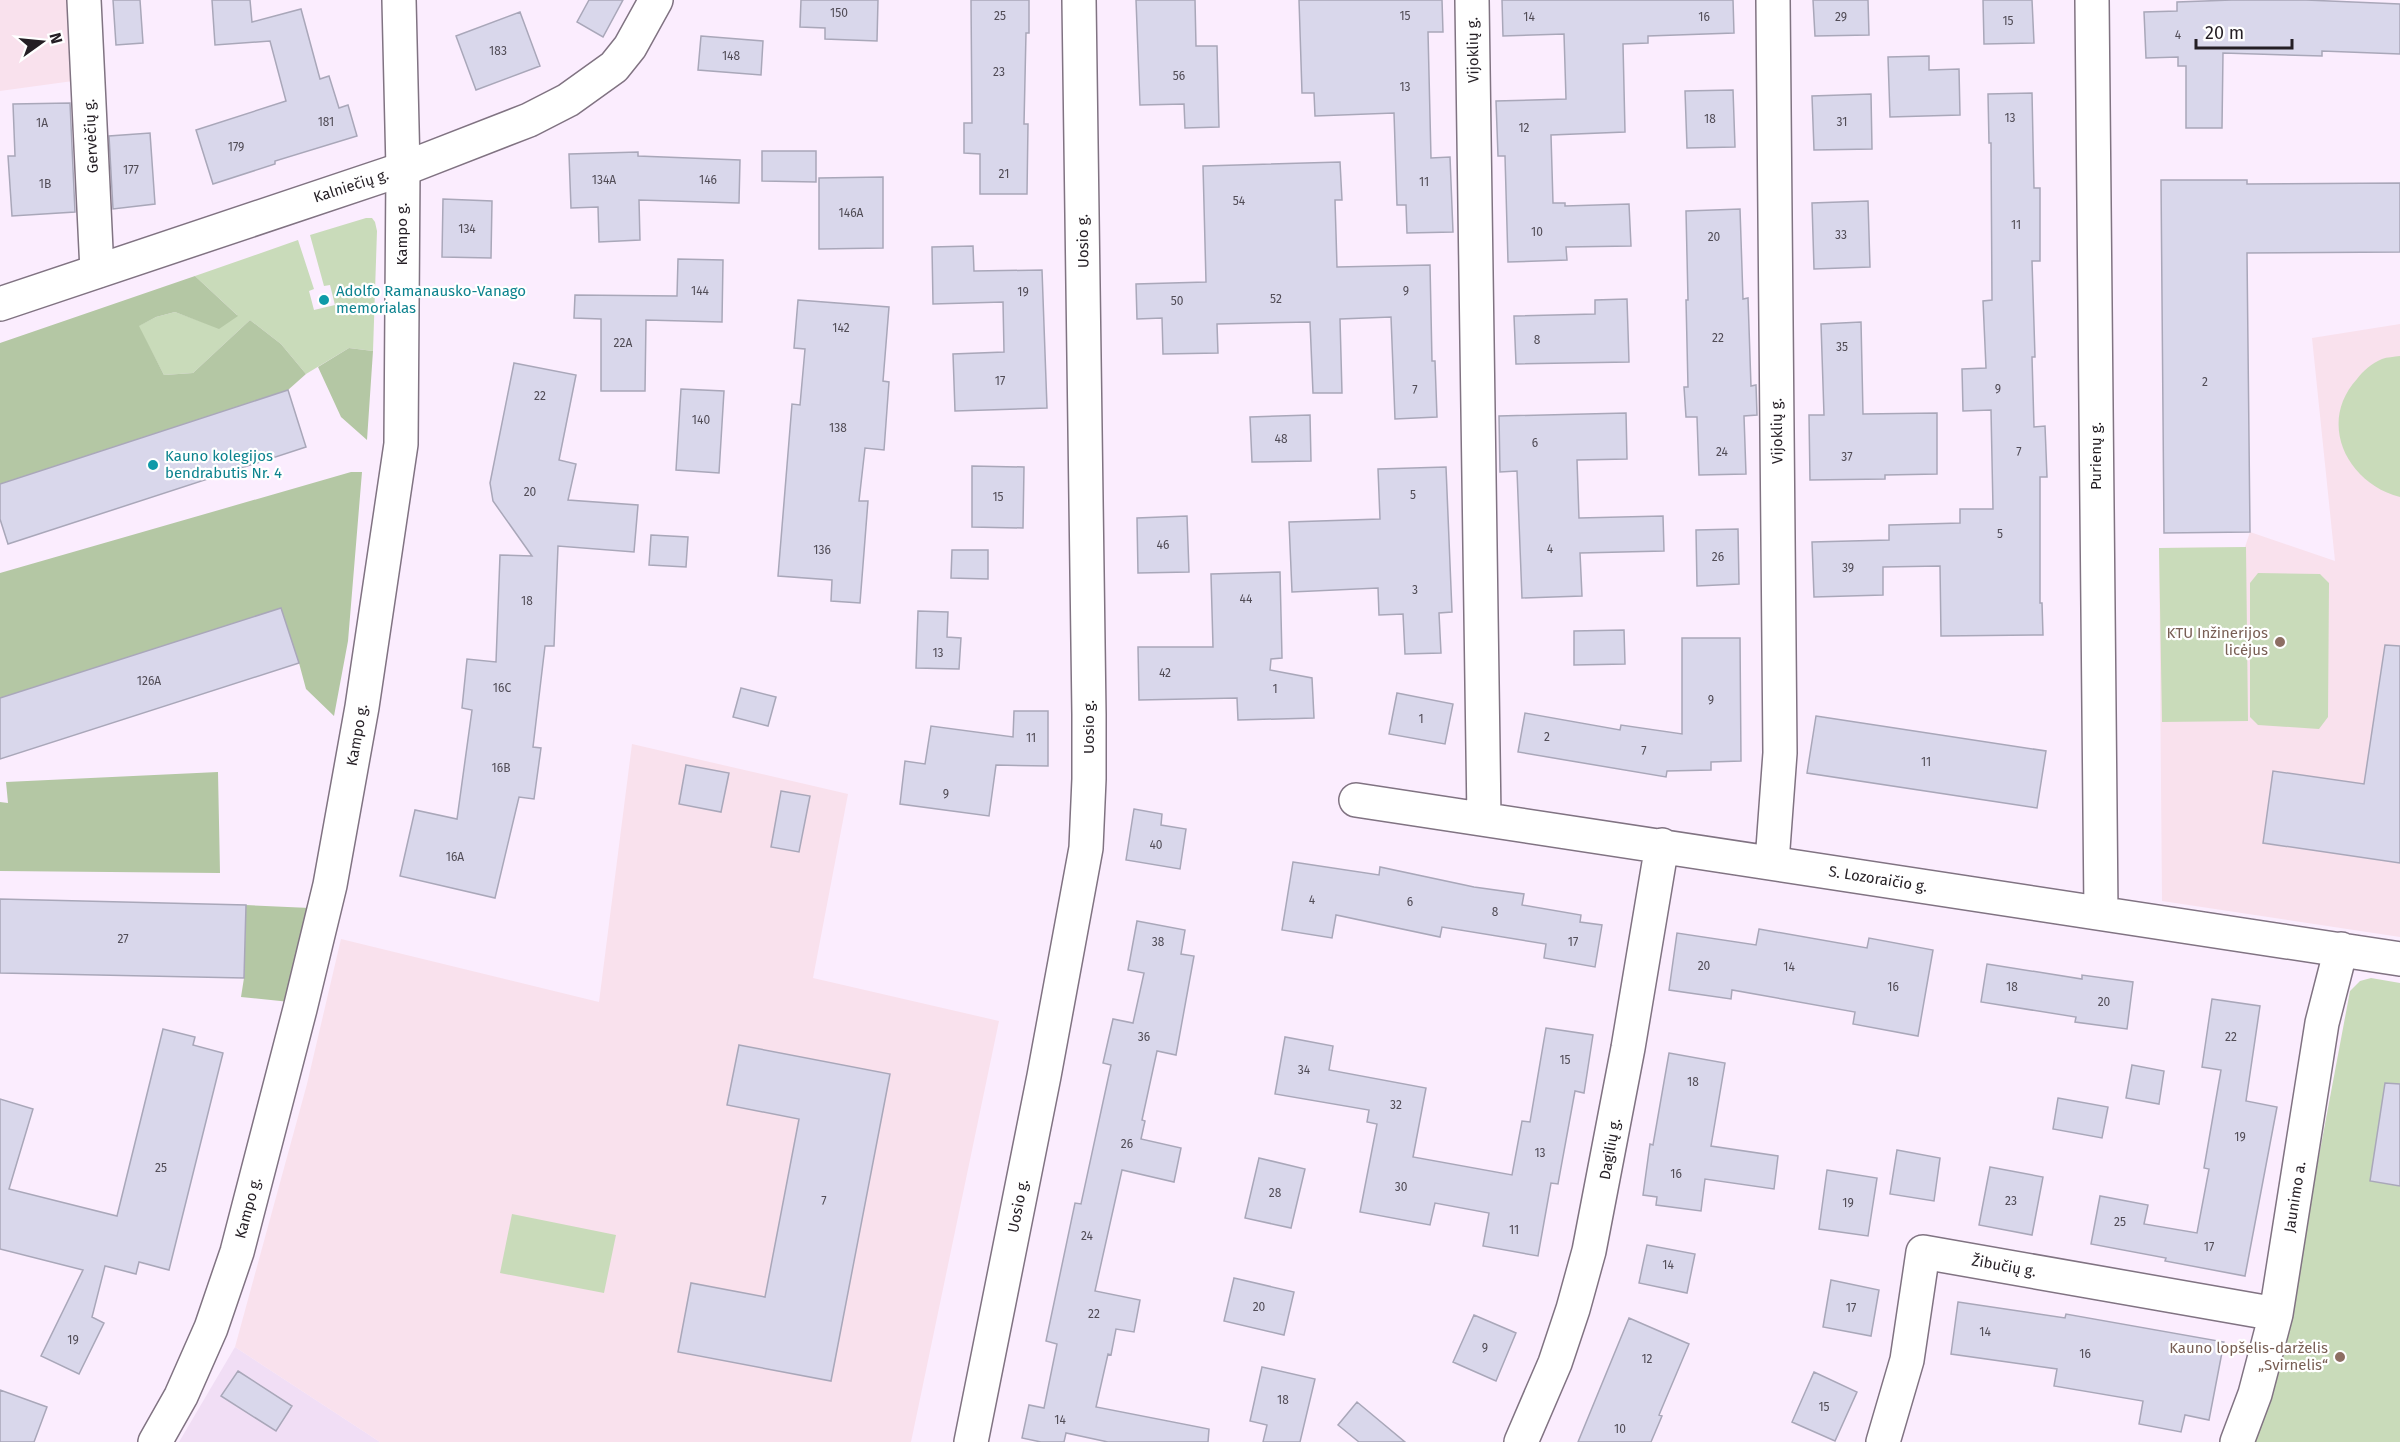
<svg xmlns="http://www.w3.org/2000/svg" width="2400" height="1442" font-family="'Fira Sans',sans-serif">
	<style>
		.built { fill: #f1def5 }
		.education { fill: #f9e1ed }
		.green { fill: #c9dbba }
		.forest { fill: #b4c7a4 }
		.building { fill: #d9d7eb; stroke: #a9a7b9; stroke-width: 1.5 }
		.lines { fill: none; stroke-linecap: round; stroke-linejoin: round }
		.minor-casing { stroke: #807382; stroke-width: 36 }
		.tertiary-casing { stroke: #807382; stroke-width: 36 }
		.minor { stroke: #fff; stroke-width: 33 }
		.tertiary { stroke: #fff; stroke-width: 33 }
		.culture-dot { fill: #0f9aa8; stroke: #fff; stroke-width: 2 }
		.education-dot { fill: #8d6e63; stroke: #fff; stroke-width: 2 }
		.labels { text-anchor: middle; stroke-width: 4.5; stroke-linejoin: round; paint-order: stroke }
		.number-label { font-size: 12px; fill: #514c56 }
		.street-label { font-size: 15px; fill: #241e24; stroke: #fff }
		.culture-label { font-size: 15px; fill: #0d838f; stroke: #fff; text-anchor: start }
		.education-label { font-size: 15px; fill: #785e54; stroke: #fff; text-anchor: end }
	</style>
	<rect width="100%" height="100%" fill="#fbedfe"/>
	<!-- built -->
	<path class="built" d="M235 1347 380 1442H179Z"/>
	<!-- education -->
	<path class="education" d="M0 0H68L73 81 0 91Z
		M2400 324V937L2162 901 2159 548 2245 547 2250 532 2335 561 2312 338Z
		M632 744 848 794 813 978 999 1021 911 1442H380L235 1347 307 1084 341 939 599 1002Z"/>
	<!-- green -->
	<path class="green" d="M366 218H372L375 222 377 231 373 351 349 348 306 374 281 344 250 320 193 373 164 375 138 326 156 317 175 312 219 328 237 315 195 276 298 240 314 289 309 291 314 310 335 305 330 285 324 286 310 235Z
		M2400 356V497C2347 483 2317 423 2357 379 2363 371 2372 363 2382 359 2387 357 2394 357 2400 356Z
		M2246 547 2248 721 2162 722 2159 548Z
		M2258 573 2320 574 2329 583 2328 717 2319 729 2258 725 2250 717V583Z
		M2371 978 2400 983V1442H2248L2288 1321 2350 991 2360 981Z
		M512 1214 616 1235 604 1293 500 1273Z"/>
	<!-- forest -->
	<path class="forest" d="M195 276 238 316 219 329 175 312 156 317 139 326 164 375 193 373 250 320 281 344 306 374 288 390 0 484V343Z
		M349 348 373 351 367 440 341 417 318 367Z
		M351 472H362L348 641 334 716 306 689 299 663 0 698V573Z
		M218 772 220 873 0 871V802L8 803 6 782Z
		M246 905 310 908 290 1002 241 997 244 978Z"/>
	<!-- building -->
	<path class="building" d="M113 0H140L143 43 116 45Z
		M212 0H250L252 22 301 9 320 79 329 76 339 108 348 105 357 136 275 161V164L213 184 196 130 286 101 270 41 215 45Z
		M589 0H623L603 37 577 22Z
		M801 0H878L877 41 825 39V28L800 27Z
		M971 0H1029V33H1026L1024 124H1028L1027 194H980V154L964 153V123H972Z
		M1136 0H1195L1196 46H1217L1219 127 1185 128 1184 104 1140 105Z
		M1299 0H1442L1443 32H1428L1431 158 1450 157 1453 232 1407 233 1406 205H1397L1394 113 1315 116 1314 93H1302Z
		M1502 0H1733L1734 33 1648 36V43L1623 44 1625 132 1551 135 1553 203H1565V206L1629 204 1631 246 1566 247 1567 260 1508 262 1505 156H1498L1496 101 1566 99 1564 34 1503 36Z
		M1813 0H1868L1869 35 1815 36Z
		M1983 0H2032L2034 43 1984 44Z
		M2232 0H2306L2400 4V54L2322 51V56L2223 53 2222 128H2186V66H2178V57L2146 58 2144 12 2177 11V2Z
		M520 12 540 66 476 90 456 36Z
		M701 36 763 41 761 75 698 70Z
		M1929 56V70L1959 69 1960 115 1890 117 1888 57Z
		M1733 90 1735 147 1687 148 1685 91Z
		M2032 93 2034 188H2040V261H2032L2035 357H2032L2034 427 2045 426 2047 477H2040V603H2042L2043 635 1941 636 1940 566 1883 567V595L1814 597 1812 542 1889 540V525L1960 523V509H1993L1991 410 1963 411 1962 369 1986 368 1983 301 1992 300 1991 143H1989L1988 94Z
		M1871 94 1872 149 1814 150 1812 96Z
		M70 103 75 212 12 216 8 156H15L13 104Z
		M150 133 155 204 113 209 109 136Z
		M762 151H816V182L762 181Z
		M638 152V156L740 160 739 203 639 200 640 240 599 242 598 207 571 208 569 154Z
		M1340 162 1342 200H1335L1337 267 1430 265 1432 361H1435L1437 417 1395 419 1391 317 1340 319 1342 393H1313L1310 322 1217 324 1218 353 1163 354 1162 318 1137 319 1136 284 1206 282 1203 166Z
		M883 177V248L819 249V178Z
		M2161 180H2247V184L2400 183V252L2247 253 2250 532 2164 533Z
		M443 199 492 201 491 258 442 257Z
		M1868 201 1870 267 1814 269 1812 203Z
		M1740 209 1743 299 1748 298 1751 386 1756 385 1757 415 1744 416 1746 474 1699 475 1697 417H1686L1684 387H1688L1686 300H1688L1686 211Z
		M973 246 974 271 1042 270 1047 408 955 411 953 354 1004 352 1003 302 933 304 932 247Z
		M678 259 723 260 722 322 646 320 645 391H601V319L574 318 575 295 677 296Z
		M1627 299 1629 362 1516 364 1514 316 1595 314V300Z
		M798 300 889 307 883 381 889 382 884 450 865 448 859 501H868L860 603 831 601 832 580 778 576 792 404 800 405 805 349 794 348Z
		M1861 322 1863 414 1937 413V474L1885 475V479L1810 480 1809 415H1824L1821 324Z
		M514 363 576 375 559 460 576 464 568 500 638 505 634 552 558 546 554 646H545L533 747 541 748 534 799 519 797 495 898 400 876 415 810 457 819 472 710 462 708 467 659 496 662 500 555 532 556 493 501 490 483Z
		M681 389 724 391 719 473 676 470Z
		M288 390 306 447 8 544 0 519V484Z
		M1626 413 1627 459 1577 460 1579 518 1663 516 1664 551 1580 553 1582 596 1522 598 1517 471 1500 472 1499 416Z
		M1310 415 1311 461 1252 462 1250 417Z
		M972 466 1024 467 1023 528 972 527Z
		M1446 467 1452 612 1439 613 1441 653 1405 654 1403 614 1379 615 1378 588 1292 592 1289 522 1380 519 1378 469Z
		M1187 516 1189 572 1138 573 1137 518Z
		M1738 529 1739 584 1697 586 1696 530Z
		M651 535 688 537 686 567 649 565Z
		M952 550H988V579L951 578Z
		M1280 572 1282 658 1271 659 1270 670 1312 678 1314 718 1238 720 1237 698 1139 700 1138 647H1213L1211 574Z
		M281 608 299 663 0 759V698Z
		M918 611 948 612 947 637 961 638 959 669 916 668Z
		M1624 630 1625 664 1574 665V631Z
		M1682 638H1740L1741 761 1711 762V770L1667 771 1666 777 1518 752 1525 713 1620 730 1621 725 1682 734Z
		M2385 645 2400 646V863L2263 843 2273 771 2364 784Z
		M741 688 776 697 768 726 733 717Z
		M1397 693 1453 704 1445 744 1389 734Z
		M1014 711H1048V766L996 765 989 816 900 804 905 761 925 764 931 726 1013 737Z
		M1816 716 2046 751 2037 808 1807 773Z
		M686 765 729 773 721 812 679 804Z
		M781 791 810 796 799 852 771 847Z
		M1134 809 1162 814 1161 825 1186 829 1180 869 1126 860Z
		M1293 862 1379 875 1380 867 1474 887 1524 894 1522 905 1581 915 1580 922 1602 925 1595 967 1544 958 1546 944 1442 927 1440 937 1336 915 1332 938 1282 930Z
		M0 899 246 905 244 978 0 973Z
		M1137 921 1185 930 1181 954 1194 956 1176 1055 1157 1051 1142 1120 1145 1121 1141 1139 1181 1148 1174 1182 1122 1170 1095 1291 1140 1300 1134 1332 1116 1329 1111 1355 1108 1354 1096 1407 1209 1429 1208 1442H1108L1066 1433 1064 1442H1041L1022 1438 1029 1405 1044 1408 1057 1344 1046 1341 1075 1203 1081 1204 1111 1065 1103 1063 1113 1019 1133 1023 1144 973 1128 970Z
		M1759 929 1867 948 1869 938 1933 950 1918 1036 1853 1024 1855 1012 1732 990 1731 999 1669 990 1677 933 1756 945Z
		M1987 964 2082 979V975L2133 982 2127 1029 2075 1022 2076 1017 1981 1002Z
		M2212 999 2260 1006 2246 1101 2277 1107 2245 1276 2165 1261 2166 1258 2091 1244 2100 1196 2148 1205 2144 1224 2197 1233 2209 1169 2204 1168 2221 1070 2202 1067Z
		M1546 1028 1593 1035 1584 1093 1575 1091 1558 1184 1551 1183 1538 1256 1483 1246 1489 1213 1435 1203 1430 1225 1360 1212 1377 1124 1367 1122 1369 1110 1275 1094 1285 1037 1333 1046 1329 1070 1426 1088 1413 1157 1512 1175 1522 1121 1530 1122Z
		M163 1029 195 1037 193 1045 223 1053 169 1270 139 1262 136 1274 105 1266 92 1317 104 1323 79 1374 41 1356 83 1270 0 1249V1099L33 1109 9 1189 117 1216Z
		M739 1045 890 1074 831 1381 678 1352 691 1283 765 1297 799 1119 727 1105Z
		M1669 1053 1725 1063 1711 1146 1778 1156 1774 1189 1705 1179 1701 1211 1656 1205 1657 1197 1643 1195 1650 1144 1653 1145Z
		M2132 1065 2164 1071 2159 1104 2126 1098Z
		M2385 1083 2400 1084V1186L2370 1181Z
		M2058 1098 2108 1107 2102 1138 2053 1129Z
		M1897 1150 1940 1158 1934 1201 1890 1194Z
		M1259 1158 1305 1169 1291 1228 1245 1218Z
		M1990 1167 2043 1177 2032 1235 1979 1225Z
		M1827 1170 1877 1178 1868 1236 1819 1229Z
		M1647 1245 1695 1254 1687 1293 1639 1283Z
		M1234 1278 1294 1292 1284 1335 1224 1321Z
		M1831 1280 1879 1290 1871 1336 1823 1327Z
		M1958 1302 2065 1318 2066 1314 2224 1342 2209 1420 2185 1415 2181 1432 2139 1424 2143 1401 2054 1386 2057 1369 1951 1354Z
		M1474 1315 1516 1333 1496 1381 1453 1362Z
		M1629 1318 1689 1344 1659 1415 1662 1416 1651 1442H1578Z
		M1262 1367 1315 1379 1300 1442H1263L1267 1425 1250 1421Z
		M238 1371 292 1406 276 1431 221 1396Z
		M1814 1372 1857 1392 1835 1441 1792 1422Z
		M0 1390 47 1407 34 1442H0Z
		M1357 1402 1405 1442H1359L1338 1425Z"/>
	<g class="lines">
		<!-- minor casing -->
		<g class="minor-casing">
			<path id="minor" d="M84 0 97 271
				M1472 0 1484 819
				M2092 0 2101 912
				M1356 800 2400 959
				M1772 862 1780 753 1773 0
				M155 1442 181 1396 211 1328 237 1252 300 1009 330 885 362 707 401 444 403 169 399 0
				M971 1442 1044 1076 1086 848 1089 779V714L1079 0
				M1521 1442 1555 1363 1573 1309 1589 1251 1628 1048 1662 845
				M1883 1442 1907 1360 1923 1252 2276 1314
				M2237 1442 2255 1394 2276 1314 2322 1023 2341 949"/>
		</g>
		<!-- tertiary casing -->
		<g class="tertiary-casing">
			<path id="tertiary" d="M0 304 403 169 529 120 568 100 614 67 630 47 656 0"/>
		</g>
		<!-- minor -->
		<use href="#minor" class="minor"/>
		<!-- tertiary -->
		<use href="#tertiary" class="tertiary"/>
	</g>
	<!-- markers -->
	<g class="culture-dot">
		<circle cx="324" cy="300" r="6"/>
		<circle cx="153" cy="465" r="6"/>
	</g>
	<g class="education-dot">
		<circle cx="2280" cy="642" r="6"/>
		<circle cx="2340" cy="1357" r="6"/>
	</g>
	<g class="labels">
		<!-- number labels -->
		<g class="number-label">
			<text x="839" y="17">150</text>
			<text x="1000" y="20">25</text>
			<text x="1405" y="20">15</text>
			<text x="1529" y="21">14</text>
			<text x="1704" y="21">16</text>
			<text x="1841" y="21">29</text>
			<text x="2008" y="25">15</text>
			<text x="2178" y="39">4</text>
			<text x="498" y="55">183</text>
			<text x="731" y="60">148</text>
			<text x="999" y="76">23</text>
			<text x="1179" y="80">56</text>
			<text x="1405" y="91">13</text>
			<text x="2010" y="122">13</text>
			<text x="1710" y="123">18</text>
			<text x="326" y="126">181</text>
			<text x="1842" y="126">31</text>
			<text x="42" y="127">1A</text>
			<text x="1524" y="132">12</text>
			<text x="236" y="151">179</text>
			<text x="131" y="174">177</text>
			<text x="1004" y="178">21</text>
			<text x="604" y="184">134A</text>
			<text x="708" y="184">146</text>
			<text x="1424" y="186">11</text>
			<text x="45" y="188">1B</text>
			<text x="1239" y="205">54</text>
			<text x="851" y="217">146A</text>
			<text x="2016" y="229">11</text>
			<text x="467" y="233">134</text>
			<text x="1537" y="236">10</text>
			<text x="1841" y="239">33</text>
			<text x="1714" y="241">20</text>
			<text x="700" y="295">144</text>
			<text x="1406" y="295">9</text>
			<text x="1023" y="296">19</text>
			<text x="1276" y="303">52</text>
			<text x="1177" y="305">50</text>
			<text x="841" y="332">142</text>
			<text x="1718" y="342">22</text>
			<text x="1537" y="344">8</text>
			<text x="623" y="347">22A</text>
			<text x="1842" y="351">35</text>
			<text x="1000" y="385">17</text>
			<text x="2205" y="386">2</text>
			<text x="1998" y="393">9</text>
			<text x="1415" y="394">7</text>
			<text x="540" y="400">22</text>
			<text x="701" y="424">140</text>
			<text x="838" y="432">138</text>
			<text x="1281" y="443">48</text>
			<text x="1535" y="447">6</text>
			<text x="1722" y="456">24</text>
			<text x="2019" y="456">7</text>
			<text x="1847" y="461">37</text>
			<text x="530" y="496">20</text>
			<text x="1413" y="499">5</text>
			<text x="998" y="501">15</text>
			<text x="2000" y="538">5</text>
			<text x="1163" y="549">46</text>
			<text x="1550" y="553">4</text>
			<text x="822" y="554">136</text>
			<text x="1718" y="561">26</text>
			<text x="1848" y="572">39</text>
			<text x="1415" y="594">3</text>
			<text x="1246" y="603">44</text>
			<text x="527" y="605">18</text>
			<text x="938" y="657">13</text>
			<text x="1165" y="677">42</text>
			<text x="149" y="685">126A</text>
			<text x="502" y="692">16C</text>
			<text x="1275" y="693">1</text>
			<text x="1711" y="704">9</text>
			<text x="1421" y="723">1</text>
			<text x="1547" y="741">2</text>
			<text x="1031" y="742">11</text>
			<text x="1644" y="755">7</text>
			<text x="1926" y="766">11</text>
			<text x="501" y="772">16B</text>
			<text x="946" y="798">9</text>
			<text x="1156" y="849">40</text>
			<text x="455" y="861">16A</text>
			<text x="1312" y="904">4</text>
			<text x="1410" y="906">6</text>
			<text x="1495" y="916">8</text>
			<text x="123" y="943">27</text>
			<text x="1158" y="946">38</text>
			<text x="1573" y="946">17</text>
			<text x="1704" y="970">20</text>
			<text x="1789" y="971">14</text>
			<text x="1893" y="991">16</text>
			<text x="2012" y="991">18</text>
			<text x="2104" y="1006">20</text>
			<text x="1144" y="1041">36</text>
			<text x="2231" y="1041">22</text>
			<text x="1565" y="1064">15</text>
			<text x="1304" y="1074">34</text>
			<text x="1693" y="1086">18</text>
			<text x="1396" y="1109">32</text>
			<text x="2240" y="1141">19</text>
			<text x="1127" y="1148">26</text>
			<text x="1540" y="1157">13</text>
			<text x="161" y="1172">25</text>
			<text x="1676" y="1178">16</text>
			<text x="1401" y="1191">30</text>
			<text x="1275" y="1197">28</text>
			<text x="824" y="1205">7</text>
			<text x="2011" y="1205">23</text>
			<text x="1848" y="1207">19</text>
			<text x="2120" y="1226">25</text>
			<text x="1514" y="1234">11</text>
			<text x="1087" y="1240">24</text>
			<text x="2209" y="1251">17</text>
			<text x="1668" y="1269">14</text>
			<text x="1259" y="1311">20</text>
			<text x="1851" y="1312">17</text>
			<text x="1094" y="1318">22</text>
			<text x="1985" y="1336">14</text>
			<text x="73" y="1344">19</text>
			<text x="1485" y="1352">9</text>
			<text x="2085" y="1358">16</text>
			<text x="1647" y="1363">12</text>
			<text x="1283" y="1404">18</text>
			<text x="1824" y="1411">15</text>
			<text x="1060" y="1424">14</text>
			<text x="1620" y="1433">10</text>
		</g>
		<!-- street labels -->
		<g class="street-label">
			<text transform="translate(1473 50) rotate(-91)" y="5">Vijoklių g.</text>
			<text transform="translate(91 136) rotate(-93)" y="5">Gervėčių g.</text>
			<text transform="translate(351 186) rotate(-18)" y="5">Kalniečių g.</text>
			<text transform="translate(402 234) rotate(-90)" y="5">Kampo g.</text>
			<text transform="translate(1083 241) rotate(-91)" y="5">Uosio g.</text>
			<text transform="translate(1777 431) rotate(-91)" y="5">Vijoklių g.</text>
			<text transform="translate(2096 456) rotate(-90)" y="5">Purienų g.</text>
			<text transform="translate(1089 727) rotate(-90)" y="5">Uosio g.</text>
			<text transform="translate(357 735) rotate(-80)" y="5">Kampo g.</text>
			<text transform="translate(1878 879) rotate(9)" y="5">S. Lozoraičio g.</text>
			<text transform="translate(1610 1149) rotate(-80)" y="5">Dagilių g.</text>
			<text transform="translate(2295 1197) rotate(-81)" y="5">Jaunimo a.</text>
			<text transform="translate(1018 1206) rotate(-79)" y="5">Uosio g.</text>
			<text transform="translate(248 1208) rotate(-75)" y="5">Kampo g.</text>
			<text transform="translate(2004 1266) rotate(10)" y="5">Žibučių g.</text>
		</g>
		<!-- culture labels -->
		<g class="culture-label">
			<text x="336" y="296">Adolfo Ramanausko-Vanago<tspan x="336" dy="17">memorialas</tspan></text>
			<text x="165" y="461">Kauno kolegijos<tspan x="165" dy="17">bendrabutis Nr. 4</tspan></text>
		</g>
		<!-- education labels -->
		<g class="education-label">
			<text x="2268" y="638">KTU Inžinerijos<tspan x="2268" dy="17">licėjus</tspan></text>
			<text x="2328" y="1353">Kauno lopšelis-darželis<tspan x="2328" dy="17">„Svirnelis“</tspan></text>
		</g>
	</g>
	<!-- north arrow -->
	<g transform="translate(42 42) rotate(75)" stroke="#ffffff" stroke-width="4.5" paint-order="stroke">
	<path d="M0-4.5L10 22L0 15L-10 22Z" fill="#241e24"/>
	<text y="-9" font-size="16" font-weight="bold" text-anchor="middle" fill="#241e24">N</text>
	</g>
	<!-- scale -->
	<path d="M2196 39v9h96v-9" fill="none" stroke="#241e24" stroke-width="3"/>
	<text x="2205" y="39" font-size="18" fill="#241e24" stroke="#ffffff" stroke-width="4.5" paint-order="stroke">20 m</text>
</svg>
